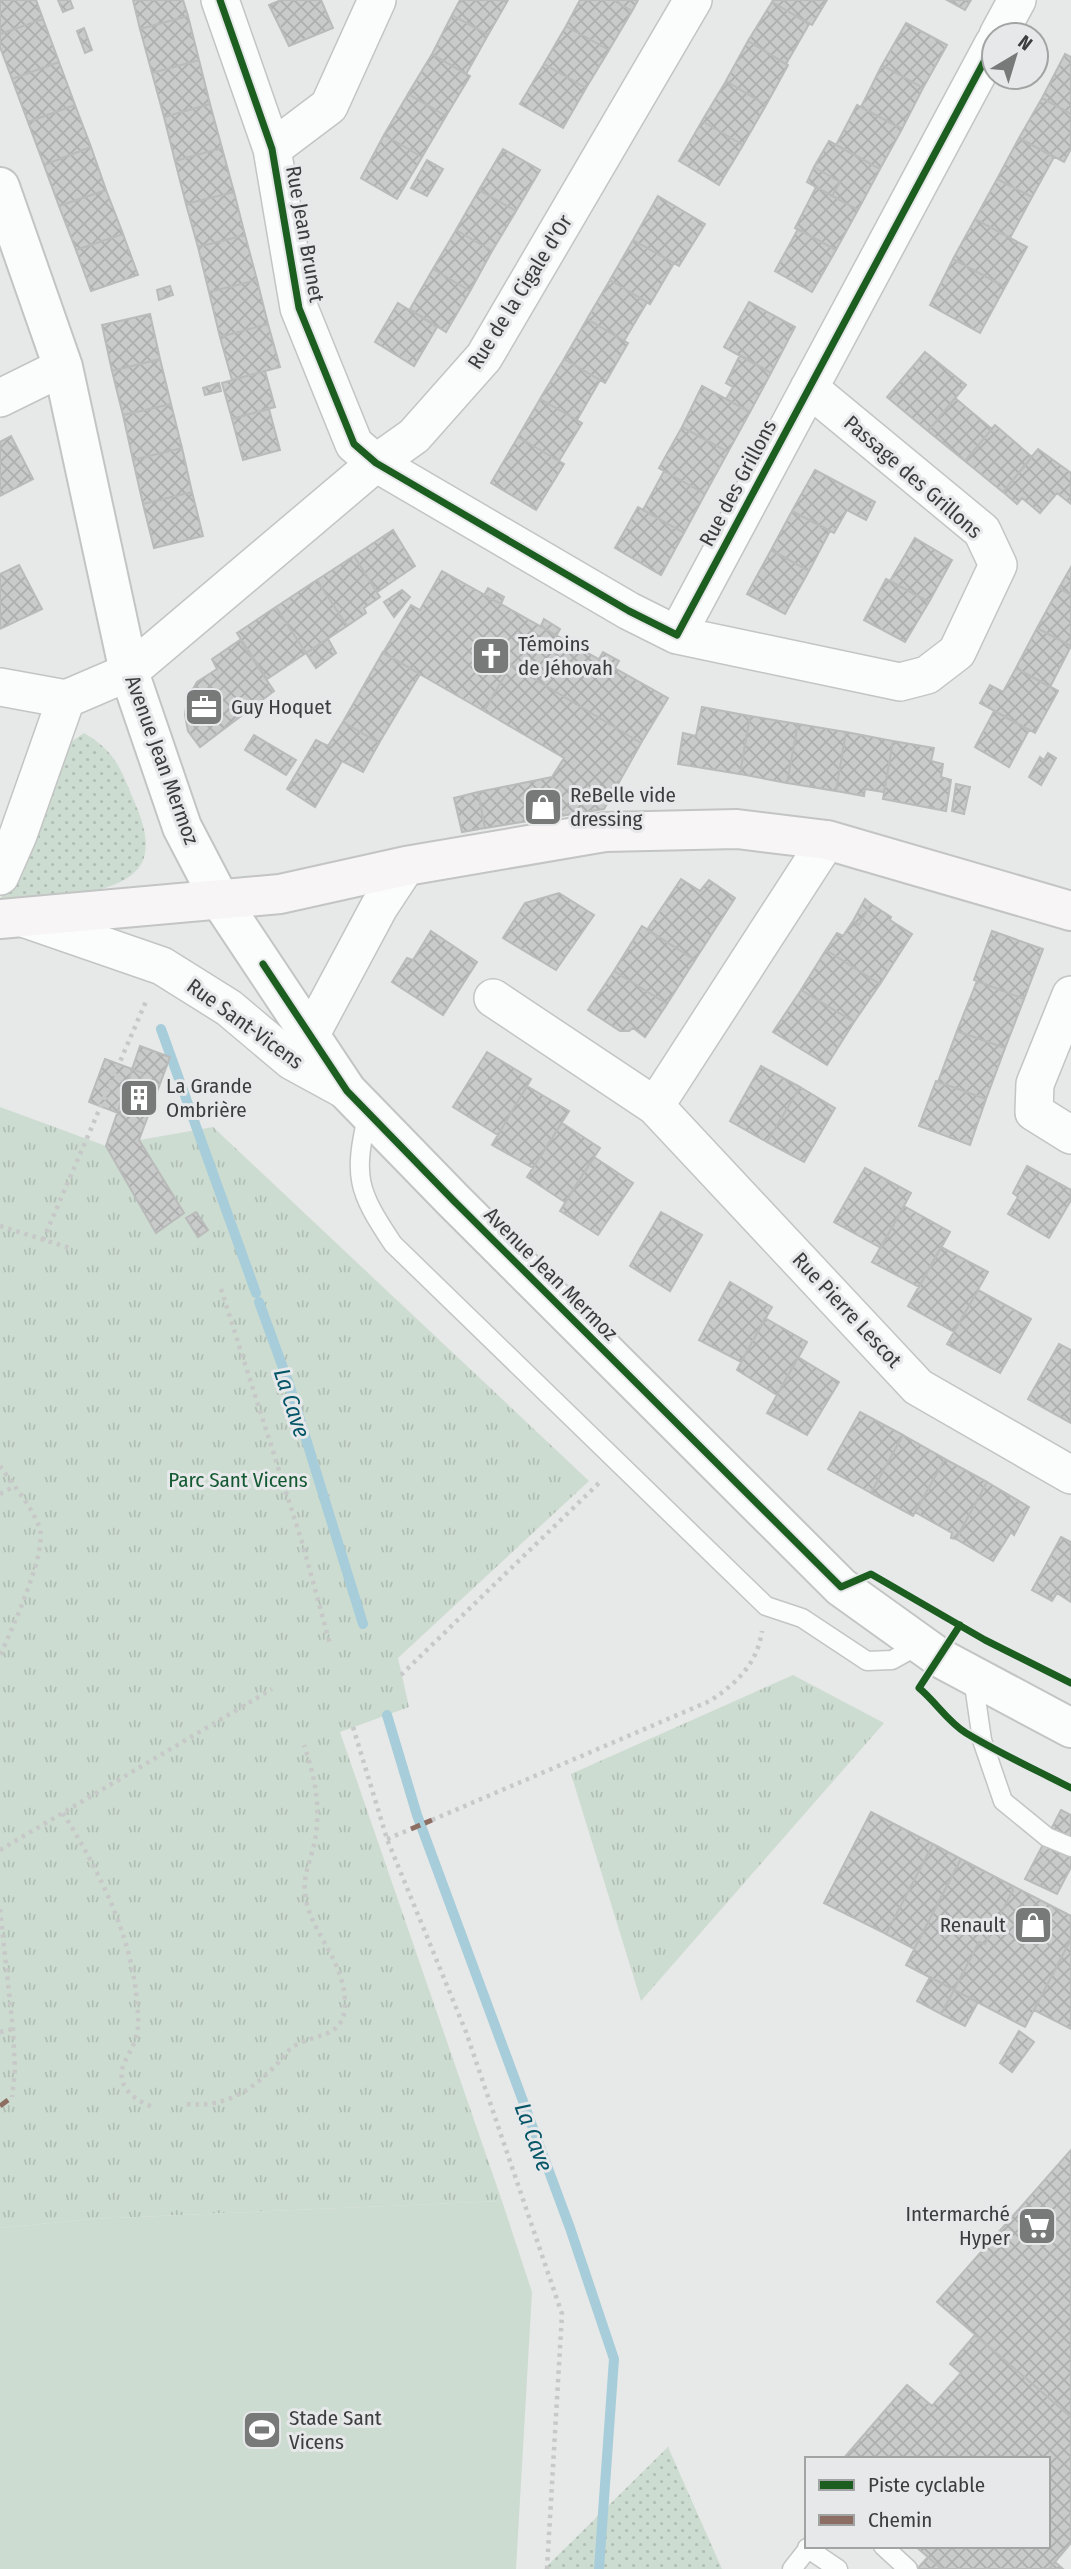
<svg xmlns="http://www.w3.org/2000/svg" width="1071" height="2569" font-family="'Fira Sans Condensed',sans-serif">
	<style>
		.grass { fill: url(#grass-dots) }
		.park { fill: url(#park-tufts) }
		.pitch { fill: #cddcd1 }
		.lines { fill: none; stroke-linecap: round; stroke-linejoin: round }
		.stream { stroke: #a6cdd9; stroke-width: 10 }
		.building { fill: url(#building-cross-hatch); stroke: #b9baba; stroke-width: 2 }
		.service-casing { stroke: #c3c4c4; stroke-width: 21 }
		.minor-casing { stroke: #c3c4c4; stroke-width: 40 }
		.tertiary-casing { stroke: #c3c4c4; stroke-width: 42 }
		.secondary-casing { stroke: #c3c4c4; stroke-width: 42 }
		.path { stroke: #c7c8c8; stroke-width: 4.5; stroke-dasharray: 3.5 5; stroke-linecap: butt }
		.service { stroke: #fbfcfc; stroke-width: 18 }
		.minor { stroke: #fbfcfc; stroke-width: 37 }
		.tertiary { stroke: #fbfcfc; stroke-width: 38 }
		.secondary { stroke: #f7f5f5; stroke-width: 38 }
		.quiet { stroke: #8d6e63; stroke-width: 5; stroke-dasharray: 10 5; stroke-linecap: butt }
		.cycleway-casing { stroke: #e6e8e9; stroke-width: 11 }
		.cycleway { stroke: #1b5e20; stroke-width: 7 }
		.labels { text-anchor: middle; stroke-width: 6; stroke-linejoin: round; paint-order: stroke }
		.street-label { font-size: 21px; fill: #3c3d3d; stroke: #e6e8e9 }
		.poi-label { font-size: 21px; fill: #3c3d3d; stroke: #e6e8e9; text-anchor: start }
		.park-label { font-size: 21px; fill: #155933; stroke: #e6e8e9 }
		.water-label { font-size: 23px; font-style: italic; fill: #045568; stroke: #e6e8e9 }
	</style>
	<defs>
		<pattern id="grass-dots" width="8" height="8" patternUnits="userSpaceOnUse" patternTransform="scale(1.75)"><rect width="8" height="8" fill="#cddcd1"/><path d="M2 2h.1M6 6h.1" fill="none" stroke="#b1beb4" stroke-width="1.8" stroke-linecap="round"/></pattern>
		<pattern id="park-tufts" width="24" height="20" patternUnits="userSpaceOnUse" patternTransform="scale(1.75)"><rect width="24" height="20" fill="#cddcd1"/><path d="M3 7l-1-3M5 7V3M7 7l1-3M15 17l-1-3M17 17v-4M19 17l1-3" fill="none" stroke="#b1beb4"/></pattern>
		<pattern id="building-cross-hatch" width="8" height="8" patternUnits="userSpaceOnUse" patternTransform="scale(1.75)"><rect width="8" height="8" fill="#c9caca"/><path d="M0 0l8 8M0 8l8-8" fill="none" stroke="#aeaeae"/></pattern>
	</defs>
	<rect width="100%" height="100%" fill="#e7e8e8"/>
	<!-- grass -->
	<path class="grass" d="M84 733C116 752 120 768 134 801 141 817 148 835 145 853 138 900 36 897 0 899L37 840 65 751 71 742Z
		M668 2447 722 2569H544Z"/>
	<!-- park -->
	<path class="park" d="M0 1107 106 1146 213 1127 589 1481 398 1658 409 1707 340 1732 502 2201 91 2219 0 2228Z
		M793 1675 884 1723 641 2001 571 1774Z"/>
	<!-- pitch -->
	<path class="pitch" d="M502 2201 532 2292 516 2569H0V2228L91 2219Z"/>
	<g class="lines">
		<!-- stream -->
		<path class="stream" d="M161 1029 256 1293
			M259 1302 290 1387 363 1624
			M387 1715 417 1815 570 2228 614 2359 599 2569"/>
	</g>
	<!-- building -->
	<path class="building" d="M0 0H36L43 19 0 34Z
		M58 0H70L73 8 63 12Z
		M133 0H183L188 16 140 29Z
		M281 0H321L333 28 289 46 269 5Z
		M460 0H508L488 35 452 15Z
		M580 0H613L632 11 609 50 566 26Z
		M613 0H638L632 11Z
		M773 0H827L812 25 772 2Z
		M947 0H971L965 10Z
		M772 2 809 24 786 64 748 41Z
		M452 15 488 35 466 74 432 54Z
		M188 16 199 60 152 73 140 29Z
		M43 19 59 62 12 79 0 47V34Z
		M906 23 947 45 923 88 882 65Z
		M566 26 609 50 586 88 544 64Z
		M84 28 92 50 85 53 77 31Z
		M748 41 788 65 766 105 726 81Z
		M432 54 470 76 446 116 408 94Z
		M1065 54 1071 57V114L1042 98Z
		M199 60 210 104 164 117 152 73Z
		M59 62 75 105 28 122 12 79Z
		M544 64 586 88 563 128 520 104Z
		M882 65 923 88 902 129 861 107Z
		M726 81 766 105 743 145 702 121Z
		M408 94 446 116 422 157 384 135Z
		M1042 98 1071 114V149L1064 162 1019 138Z
		M210 104 222 148 175 161 164 117Z
		M75 105 91 147 44 165 28 122Z
		M857 105 902 129 880 169 836 145Z
		M702 121 743 145 719 185 679 161Z
		M384 135 422 157 397 199 361 178Z
		M1019 138 1054 157 1032 197 997 179Z
		M829 141 880 169 858 210 832 196 840 182 814 167Z
		M91 147 106 190 59 206 44 165Z
		M222 148 234 192 186 204 175 161Z
		M503 149 540 170 516 211 479 190Z
		M427 160 443 169 427 196 411 188Z
		M814 167 840 182 832 196 807 182Z
		M997 179 1032 197 1010 238 975 219Z
		M816 187 858 210 836 250 795 228Z
		M106 190 123 234 76 250 59 206Z
		M479 190 516 211 492 251 456 230Z
		M234 192 245 235 198 247 186 204Z
		M658 196 705 224 679 266 633 240Z
		M975 219 1027 247 1005 287 953 259Z
		M798 229 836 250 812 292 775 271Z
		M456 230 492 251 470 291 433 269Z
		M123 234 138 275 91 291 76 250Z
		M245 235 257 280 209 292 198 247Z
		M633 240 674 263 650 304 610 280Z
		M953 259 1005 287 980 333 930 305Z
		M433 269 470 291 446 332 410 309Z
		M257 280 268 324 220 337 209 292Z
		M610 280 647 302 624 341 587 319Z
		M170 286 173 295 159 300 157 290Z
		M749 302 795 327 771 373 724 347Z
		M398 303 437 327 414 366 375 342Z
		M150 314 160 359 112 371 102 325Z
		M587 319 628 343 605 383 564 359Z
		M268 324 280 367 232 380 220 337Z
		M925 352 966 385 928 431 887 397Z
		M740 355 771 373 750 412 726 399 733 387 726 383Z
		M160 359 171 404 123 415 112 371Z
		M564 359 600 380 577 420 540 399Z
		M265 371 275 407 232 419 222 383Z
		M219 383 221 391 205 395 203 388Z
		M702 386 750 412 728 452 682 427Z
		M955 398 992 429 965 461 928 431Z
		M540 399 582 423 559 461 518 437Z
		M171 404 182 448 133 460 123 415Z
		M269 409 280 450 243 460 232 419Z
		M995 425 1032 457 1003 492 965 461Z
		M682 427 728 452 705 494 659 468Z
		M11 436 33 479 0 496V442Z
		M518 437 564 464 536 510 491 483Z
		M182 448 192 492 143 504 133 460Z
		M1038 449 1071 473V504L1057 493 1040 513 1022 498 1017 504 1003 492Z
		M815 470 875 502 866 520 847 510 834 533 792 511Z
		M664 471 705 494 684 533 643 510Z
		M192 492 203 536 154 548 143 504Z
		M638 507 684 533 661 575 615 548Z
		M792 511 830 531 809 571 771 550Z
		M393 530 415 566 377 592 354 556Z
		M915 538 952 560 929 602 890 581Z
		M771 550 809 571 785 614 747 594Z
		M354 556 380 597 364 608 366 613 347 626 317 580Z
		M19 565 42 609 0 629V574Z
		M1071 567V595L1059 588Z
		M442 571 668 698 641 743 511 665 484 711 383 653 411 605 420 610Z
		M886 579 929 602 905 642 864 620Z
		M317 580 347 626 306 653 276 607Z
		M488 588 504 597 501 604 484 595Z
		M1059 588 1071 595V646L1037 628Z
		M402 590 410 597 394 617 384 602Z
		M276 607 306 653 267 679 237 633Z
		M544 619 560 629 556 636 541 626Z
		M1037 628 1071 646 1050 687 1016 668Z
		M328 639 336 653 316 668 306 653Z
		M240 640 274 691 200 747 188 731 185 715 187 699 197 682 217 669 212 659Z
		M383 652 420 674 379 743 343 722Z
		M603 652 619 661 615 668 599 659Z
		M511 665 641 743 604 809 485 828 478 792 552 777 564 758 484 711Z
		M1016 668 1058 691 1035 733 980 703 990 685 1003 692Z
		M702 707 750 716 740 774 678 764 683 733 696 736Z
		M994 711 1029 730 1009 767 975 747Z
		M750 716 798 724 787 783 740 774Z
		M343 722 379 743 363 772 342 761 315 807 287 789 316 740 328 746Z
		M798 724 846 732 836 791 787 783Z
		M846 732 893 741 884 792 865 789 864 796 836 791Z
		M254 735 296 760 286 775 245 750Z
		M893 741 934 748 931 761 943 764 941 777 951 780 946 811 883 799Z
		M1048 753 1056 758 1041 785 1029 777 1040 757 1044 760Z
		M956 784 970 787 964 814 952 811Z
		M478 792 485 828 462 832 454 798Z
		M681 879 700 891 709 880 735 898 695 960 647 930Z
		M559 893 594 915 556 970 503 938 525 903Z
		M865 899 871 904 859 925 853 921Z
		M871 904 891 917 890 920 912 934 880 984 826 950 837 933 843 936 853 921 859 925Z
		M642 926 695 960 667 1004 614 971Z
		M431 931 477 962 443 1015 392 982 407 958 413 960Z
		M992 931 1043 949 1024 999 974 980Z
		M826 950 880 984 854 1022 801 990Z
		M614 971 667 1004 645 1037 633 1028 629 1031H620L588 1010Z
		M977 981 1024 999 1005 1048 957 1031Z
		M801 990 854 1022 827 1065 773 1032Z
		M957 1031 1005 1048 986 1099 938 1082Z
		M140 1046 170 1057 139 1140 184 1213 156 1233 106 1146Z
		M487 1052 531 1079 498 1135 453 1107Z
		M105 1059 143 1073 126 1116 89 1102Z
		M761 1066 800 1087 767 1142 730 1121Z
		M936 1081 986 1099 970 1145 919 1126Z
		M527 1086 569 1111 533 1168 492 1145Z
		M800 1087 835 1108 804 1162 767 1142Z
		M562 1123 600 1148 565 1202 527 1177Z
		M594 1157 633 1183 598 1235 560 1211Z
		M1027 1166 1071 1190V1200L1049 1238 1008 1214 1018 1197 1013 1193Z
		M865 1168 911 1193 881 1248 834 1222Z
		M904 1206 950 1232 919 1287 872 1262Z
		M196 1212 208 1230 198 1237 186 1218Z
		M661 1212 702 1235 670 1291 630 1266Z
		M941 1247 988 1272 954 1332 908 1306Z
		M730 1282 772 1307 741 1362 699 1340Z
		M978 1290 1031 1319 1000 1373 947 1344Z
		M765 1318 807 1342 777 1395 737 1370Z
		M1059 1344 1071 1350V1423L1028 1399Z
		M798 1357 839 1382 807 1435 767 1413Z
		M860 1412 903 1435 871 1493 828 1469Z
		M903 1435 945 1459 913 1516 871 1493Z
		M945 1459 987 1482 956 1539 951 1538 952 1533 915 1512Z
		M987 1482 1029 1507 1014 1535 1011 1532 993 1561 956 1539Z
		M1061 1537 1071 1542V1602L1057 1593 1052 1601 1032 1590Z
		M1061 1810 1071 1815V1867L1057 1894 1025 1879Z
		M871 1812 933 1844 886 1934 824 1903Z
		M933 1844 961 1859 914 1949 886 1934Z
		M961 1859 1009 1884 1013 1890 985 1944 979 1942 954 1990 906 1965Z
		M1009 1884 1071 1916V1939L1025 2027 954 1990 979 1942 985 1944 1013 1890Z
		M1070 1941 1071 1942V2029L1034 2010Z
		M930 1977 954 1990 941 2014 917 2001Z
		M954 1990 978 2002 965 2026 941 2014Z
		M1019 2031 1034 2042 1012 2072 1000 2063Z
		M1071 2150V2417L937 2302Z
		M975 2335 1071 2417V2543L1049 2569H942L915 2546H1048V2459H843L907 2385 932 2406 961 2373 950 2364Z
		M928 2557 942 2569H917Z
		M1055 2562 1063 2569H1049Z"/>
	<g class="lines">
		<!-- service casing -->
		<g class="service-casing">
			<path id="service" d="M368 1113C353 1177 357 1190 393 1244L766 1606 802 1618 867 1661 892 1660 919 1645
				M973 1678 982 1740 1003 1801 1047 1837 1071 1847
				M883 2546 908 2569
				M807 2548 838 2569
				M792 2569 810 2546"/>
		</g>
		<!-- minor casing -->
		<g class="minor-casing">
			<path id="minor" d="M220 0 272 149 299 308 354 444 376 463 629 611 677 635 994 43
				M998 35 1017 0
				M272 149 329 106 377 0
				M0 398 63 367
				M677 635 900 682 927 675 957 652 998 565 982 531 809 388
				M0 687 66 699 129 672 376 463 414 436 484 357 693 0
				M0 876 18 835 66 699
				M23 918 162 966 229 1008 292 1061 347 1091
				M1071 995 1035 1084 1034 1112 1071 1135
				M493 998 655 1106 918 1387 1071 1475
				M311 1034 379 907 406 866
				M655 1106 827 840"/>
		</g>
		<!-- tertiary casing -->
		<g class="tertiary-casing">
			<path id="tertiary" d="M0 187 63 367 129 672 182 827 220 900 347 1091 453 1200 841 1587 940 1658 1071 1728"/>
		</g>
		<!-- secondary casing -->
		<g class="secondary-casing">
			<path id="secondary" d="M0 919 280 894 406 866 605 832 737 829 827 840 1071 911"/>
		</g>
		<!-- path -->
		<path class="path" d="M0 1226 70 1248
			M43 1240 147 999
			M221 1289 302 1542 330 1644
			M0 1466C13 1485 30 1504 39 1526 49 1550 11 1630 0 1656
			M0 1494 15 1486
			M401 1675 601 1481
			M353 1727 387 1839 466 2032 562 2314 547 2569
			M63 1813C98 1869 132 1935 137 2002 138 2013 139 2024 137 2035 134 2047 125 2058 122 2070 118 2089 139 2103 154 2107
			M432 1820 710 1701C737 1683 757 1664 762 1631
			M387 1839 411 1829
			M0 1850 272 1689
			M0 1909 13 2029 15 2071 12 2097
			M0 2032 13 2029
			M187 2104C224 2108 251 2091 276 2065 281 2060 285 2054 290 2049 311 2032 347 2041 345 2001 343 1956 308 1931 305 1892 303 1874 312 1857 315 1840 321 1806 315 1777 304 1745"/>
		<!-- service -->
		<use href="#service" class="service"/>
		<!-- minor -->
		<use href="#minor" class="minor"/>
		<!-- tertiary -->
		<use href="#tertiary" class="tertiary"/>
		<!-- secondary -->
		<use href="#secondary" class="secondary"/>
		<!-- quiet -->
		<path class="quiet" d="M411 1829 432 1820
			M0 2106 12 2097"/>
		<!-- cycleway casing -->
		<g class="cycleway-casing">
			<path id="cycleway" d="M220 0 272 149 299 308 354 444 376 463 629 611 677 635 994 43
				M263 964 347 1091 453 1200 841 1587 871 1574 985 1640 1071 1683
				M960 1625 919 1688C936 1702 947 1721 966 1733 999 1753 1036 1770 1071 1788"/>
		</g>
		<!-- cycleway -->
		<use href="#cycleway" class="cycleway"/>
	</g>
	<!-- icons -->
	<defs>
		<g id="church-square" transform="scale(2.0125)"><rect x="-9" y="-9" width="18" height="18" rx="4" fill="#787979" stroke="#e6e8e9"/><path d="M-1.2-6h2.4v3.5h3.3v2.4h-3.3V6h-2.4V-.1h-3.3v-2.4h3.3Z" fill="#fff"/></g>
		<g id="office-square" transform="scale(2.0125)"><rect x="-9" y="-9" width="18" height="18" rx="4" fill="#787979" stroke="#e6e8e9"/><path d="M-6-3h4V-5.5h4V-3h4V5H-6ZM-1-4.5V-3h2v-1.5ZM-6 0V1H6V0Z" fill="#fff"/></g>
		<g id="shop-square" transform="scale(2.0125)"><rect x="-9" y="-9" width="18" height="18" rx="4" fill="#787979" stroke="#e6e8e9"/><path d="M-5-2.5h2.3a2.7 3.5 0 0 1 5.4 0H5L5.5 6h-11ZM-1.5-2.5h3a1.5 2.3 0 0 0-3 0Z" fill="#fff"/></g>
		<g id="building-square" transform="scale(2.0125)"><rect x="-9" y="-9" width="18" height="18" rx="4" fill="#787979" stroke="#e6e8e9"/><path d="M-4-6H4V6H1V3H-1V6H-4ZM-2.5-4.3h1.7v1.8h-1.7ZM.8-4.3h1.7v1.8H.8ZM-2.5-1h1.7V.8h-1.7ZM.8-1h1.7V.8H.8Z" fill="#fff"/></g>
		<g id="supermarket-square" transform="scale(2.0125)"><rect x="-9" y="-9" width="18" height="18" rx="4" fill="#787979" stroke="#e6e8e9"/><path d="M-6-5.5h2.5l.6 2H6L4.5 2H-2.5L-4.4-4H-6ZM-1.5 3.2a1.3 1.3 0 1 0 .1 0ZM3 3.2a1.3 1.3 0 1 0 .1 0Z" fill="#fff"/></g>
		<g id="stadium-square" transform="scale(2.0125)"><rect x="-9" y="-9" width="18" height="18" rx="4" fill="#787979" stroke="#e6e8e9"/><path d="M0-5a6.5 5 0 1 0 0 10a6.5 5 0 1 0 0-10ZM-3.5-1.8h7v3.6h-7Z" fill="#fff"/></g>
	</defs>
	<g fill-rule="evenodd">
		<use href="#church-square" x="491" y="656"/>
		<use href="#office-square" x="204" y="707"/>
		<use href="#shop-square" x="543" y="807"/>
		<use href="#building-square" x="139" y="1098"/>
		<use href="#shop-square" x="1033" y="1925"/>
		<use href="#supermarket-square" x="1037" y="2226"/>
		<use href="#stadium-square" x="262" y="2430"/>
	</g>
	<g class="labels">
		<!-- street labels -->
		<g class="street-label">
			<text transform="translate(305 234) rotate(80)" y="7">Rue Jean Brunet</text>
			<text transform="translate(520 292) rotate(-58)" y="7">Rue de la Cigale d'Or</text>
			<text transform="translate(913 477) rotate(41)" y="7">Passage des Grillons</text>
			<text transform="translate(738 483) rotate(-62)" y="7">Rue des Grillons</text>
			<text transform="translate(162 760) rotate(70)" y="7">Avenue Jean Mermoz</text>
			<text transform="translate(245 1024) rotate(36)" y="7">Rue Sant-Vicens</text>
			<text transform="translate(551 1274) rotate(45)" y="7">Avenue Jean Mermoz</text>
			<text transform="translate(847 1310) rotate(47)" y="7">Rue Pierre Lescot</text>
		</g>
		<!-- poi labels -->
		<g class="poi-label">
			<text x="518" y="651">Témoins<tspan x="518" dy="24">de Jéhovah</tspan></text>
			<text x="231" y="714">Guy Hoquet</text>
			<text x="570" y="802">ReBelle vide<tspan x="570" dy="24">dressing</tspan></text>
			<text x="166" y="1093">La Grande<tspan x="166" dy="24">Ombrière</tspan></text>
			<text x="1006" y="1932" text-anchor="end">Renault</text>
			<text x="1010" y="2221" text-anchor="end">Intermarché<tspan x="1010" dy="24">Hyper</tspan></text>
			<text x="289" y="2425">Stade Sant<tspan x="289" dy="24">Vicens</tspan></text>
		</g>
		<!-- park labels -->
		<g class="park-label">
			<text x="238" y="1487">Parc Sant Vicens</text>
		</g>
		<!-- water labels -->
		<g class="water-label">
			<text transform="translate(292 1403) rotate(72)" y="8">La Cave</text>
			<text transform="translate(534 2137) rotate(70)" y="8">La Cave</text>
		</g>
	</g>
	<!-- legend -->
	<rect x="805" y="2457" width="245" height="91" fill="#e6e8e9" stroke="#a2a4a4" stroke-width="2"/>
	<rect x="819" y="2480" width="35" height="10" fill="#1b5e20" stroke="#a2a4a4" stroke-width="2"/>
	<text x="868" y="2492" font-size="21" fill="#3c3d3d">Piste cyclable</text>
	<rect x="819" y="2515" width="35" height="10" fill="#8d6e63" stroke="#a2a4a4" stroke-width="2"/>
	<text x="868" y="2527" font-size="21" fill="#3c3d3d">Chemin</text>
	<!-- north arrow -->
	<g transform="translate(1015 56) rotate(38)"><circle r="33" fill="#e6e8e9" stroke="#a2a4a4" stroke-width="2"/>
	<path d="M0-5L12 26L0 18L-12 26Z" fill="#787979"/>
	<text y="-10" font-size="19" font-weight="bold" text-anchor="middle" fill="#3c3d3d">N</text>
	</g>
</svg>
